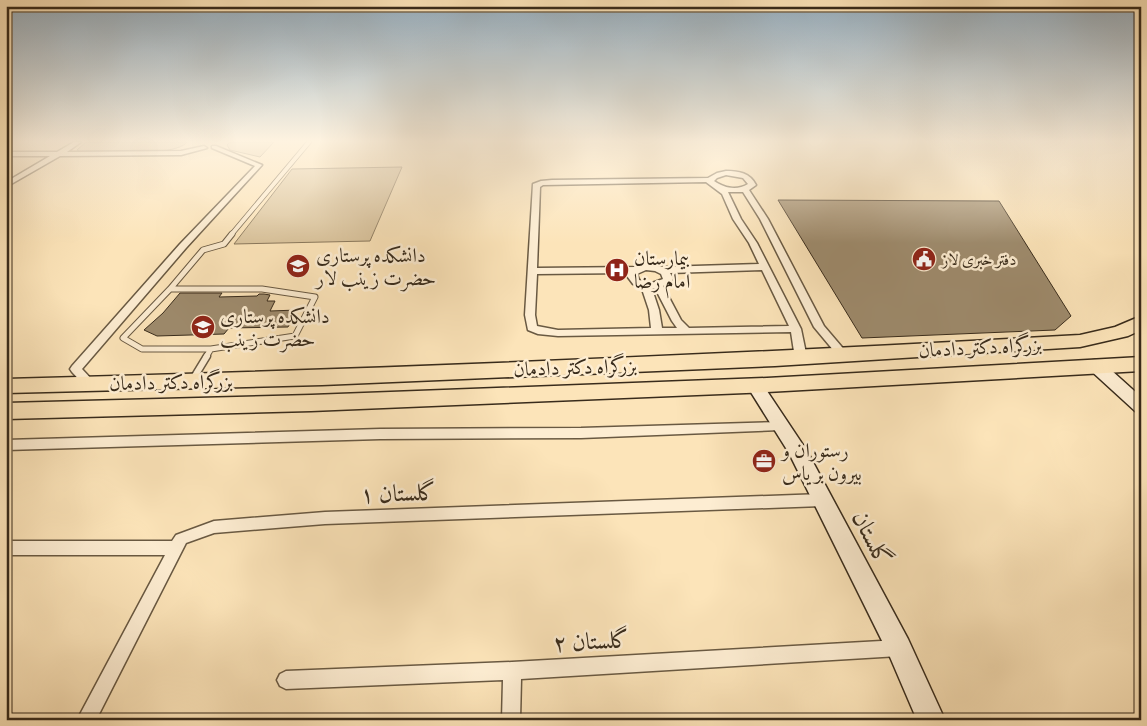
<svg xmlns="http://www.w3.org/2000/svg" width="1147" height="726" font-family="Alegreya,Amiri,serif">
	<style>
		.green { fill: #dbc59e; stroke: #8a785c }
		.building { fill: #9e8b6d; stroke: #382b1b }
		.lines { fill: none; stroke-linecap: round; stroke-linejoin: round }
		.lane-far2-casing { stroke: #695942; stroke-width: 5.5 }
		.lane-far1-casing { stroke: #695942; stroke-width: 7 }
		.lane-casing { stroke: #695942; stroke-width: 9 }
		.street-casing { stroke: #695942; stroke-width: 3 }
		.secondary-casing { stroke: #382b1b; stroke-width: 3 }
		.highway-casing { stroke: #382b1b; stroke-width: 3 }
		.lane-far2 { stroke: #fdedd2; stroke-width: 4 }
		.lane-far1 { stroke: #fdedd2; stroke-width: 5 }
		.lane { stroke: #fdedd2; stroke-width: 6 }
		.street { fill: #fdedd2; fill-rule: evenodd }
		.secondary { fill: #fdedd2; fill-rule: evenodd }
		.highway { fill: #fce4b9; fill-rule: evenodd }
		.labels { text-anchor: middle; stroke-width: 5; stroke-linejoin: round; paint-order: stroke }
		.far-poi-label { font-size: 16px; fill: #382b1b; stroke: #fdedd2; text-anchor: start }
		.poi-label { font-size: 20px; fill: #382b1b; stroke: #fdedd2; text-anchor: start }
		.street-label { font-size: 20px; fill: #382b1b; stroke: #fdedd2 }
		.near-street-label { font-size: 24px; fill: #382b1b; stroke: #fdedd2 }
	</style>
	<rect width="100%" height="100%" fill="#fce4b9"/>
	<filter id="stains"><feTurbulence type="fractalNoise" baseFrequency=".004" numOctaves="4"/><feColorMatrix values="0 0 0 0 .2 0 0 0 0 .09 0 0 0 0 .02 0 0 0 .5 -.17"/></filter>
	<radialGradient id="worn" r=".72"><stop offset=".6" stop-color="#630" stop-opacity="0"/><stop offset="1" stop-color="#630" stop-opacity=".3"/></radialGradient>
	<!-- green -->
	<path class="green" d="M86 142H187C177 157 100 152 80 152L77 150Z
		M230 142H274L260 157 230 150 227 145Z
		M402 167 370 241 234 244 292 169Z"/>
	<!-- building -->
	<path class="building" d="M778 200 999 201 1071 316 1055 330 862 338Z
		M180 293H222L219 297 257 296 259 294H264L270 295 267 301H275L270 311 297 310 288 327 229 328 224 334 157 336 144 330 163 313Z"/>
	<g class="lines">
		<!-- lane-far2 casing -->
		<g class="lane-far2-casing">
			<path id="lane-far2" d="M231 235 309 142"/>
		</g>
		<!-- lane-far1 casing -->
		<g class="lane-far1-casing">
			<path id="lane-far1" d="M170 289H262L315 297 295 336 211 349 206 357
				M211 349H142L123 338 170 289 203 250 224 244 232 234"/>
		</g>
		<!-- lane casing -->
		<g class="lane-casing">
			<path id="lane" d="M193 379 207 356"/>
		</g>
		<!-- street casing -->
		<g class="street-casing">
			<path id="street" d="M74 142H81L67 152 181 151 204 146 207 148 181 155 60 156 6 187V182L50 156H6V152H57Z
				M212 146H216L262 165 186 248 82 369 96 384 90 388 86 387 72 372 70 369 72 366 180 244 255 166 212 148Z
				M726 171C739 171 750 173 756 185L749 190 768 219 824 326 847 353 849 355 847 357H839L814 327 760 219 743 192H728L741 219 757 243 801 329 807 358 805 360H797L795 358 791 332 558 336 538 334 528 330 525 315 533 184 541 181 552 180 708 178 717 173ZM726 175 743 178 748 184C737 191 724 188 714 181L717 178ZM706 182 722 194 733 219 749 243 759 264 663 267 645 264 636 267 537 268 540 187 543 185ZM646 270 655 271 661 274 663 279 652 283 639 280 637 274ZM762 270 789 326 689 328 681 320 663 286 672 281 673 278 670 273ZM628 273 627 276 633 284 641 286 649 310 651 328 558 330 537 326 535 315 537 274ZM655 288 672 321 677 328H662L659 310 652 289Z
				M780 422 784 423 786 426 784 429 780 430 581 438 380 439 6 450V440L380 429 581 428Z
				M822 494 827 496 829 500 827 504 822 506 325 524 214 533 186 543 96 720H77L165 555H6V541H172L176 535 214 521 325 512Z
				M899 640 905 642 908 648 905 654 899 656 521 679 520 720H502L503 680 286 689 280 686 277 680 280 674 286 671 512 662Z"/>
		</g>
		<!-- secondary casing -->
		<g class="secondary-casing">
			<path id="secondary" d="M1095 360 1101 361 1141 397V413L1135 411 1089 369 1087 365 1089 361Z
				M755 380 761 382 807 451 908 639 945 720H917L890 657 789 453 747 386 749 382Z"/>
		</g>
		<!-- highway casing -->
		<g class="highway-casing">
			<path id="highway" d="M1141 316V330L1128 336 1080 347 775 366 322 385 6 393V379C365 370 722 355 1080 335L1115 327Z
				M1141 357V371L767 392 311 411 6 419V403L311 395 767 378Z"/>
		</g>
		<!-- lane-far2 -->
		<use href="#lane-far2" class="lane-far2"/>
		<!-- lane-far1 -->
		<use href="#lane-far1" class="lane-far1"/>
		<!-- lane -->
		<use href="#lane" class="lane"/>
		<!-- street -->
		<use href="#street" class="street"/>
		<!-- secondary -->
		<use href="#secondary" class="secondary"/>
		<!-- highway -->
		<use href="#highway" class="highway"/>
	</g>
	<!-- sky -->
	<linearGradient id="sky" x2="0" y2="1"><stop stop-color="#95aec0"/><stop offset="0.58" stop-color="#fef3e0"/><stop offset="1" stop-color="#fef3e0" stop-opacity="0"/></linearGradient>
	<rect width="1147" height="243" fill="url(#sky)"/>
	<!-- icons -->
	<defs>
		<g id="civic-disc" transform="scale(1.25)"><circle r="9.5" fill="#8f2418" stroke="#fdedd2"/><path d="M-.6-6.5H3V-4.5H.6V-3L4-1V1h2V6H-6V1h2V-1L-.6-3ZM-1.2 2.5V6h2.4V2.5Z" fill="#fff"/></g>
		<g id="university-disc" transform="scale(1.25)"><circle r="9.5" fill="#8f2418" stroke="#fdedd2"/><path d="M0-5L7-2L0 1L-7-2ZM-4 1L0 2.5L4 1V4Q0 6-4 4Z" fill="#fff"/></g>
		<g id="hospital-disc" transform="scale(1.25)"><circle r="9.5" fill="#8f2418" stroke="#fdedd2"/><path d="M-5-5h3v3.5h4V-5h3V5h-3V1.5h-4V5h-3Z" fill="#fff"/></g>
		<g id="office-disc" transform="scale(1.25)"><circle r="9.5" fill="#8f2418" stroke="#fdedd2"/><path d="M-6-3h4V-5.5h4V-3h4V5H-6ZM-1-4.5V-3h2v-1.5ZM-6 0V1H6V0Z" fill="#fff"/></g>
	</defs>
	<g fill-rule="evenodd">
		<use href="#civic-disc" x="924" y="259"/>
		<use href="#university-disc" x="298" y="266"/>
		<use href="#hospital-disc" x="617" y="270"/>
		<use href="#university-disc" x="203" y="327"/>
		<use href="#office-disc" x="764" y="461"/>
	</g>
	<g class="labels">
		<!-- far-poi labels -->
		<g class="far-poi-label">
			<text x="942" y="265">دفتر خبری لاز</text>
		</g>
		<!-- poi labels -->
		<g class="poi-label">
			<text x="316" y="262">دانشکده پرستاری<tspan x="316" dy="23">حضرت زینب لار</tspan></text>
			<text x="634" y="265">بیمارستان<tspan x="634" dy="23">امام رضا</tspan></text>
			<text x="220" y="323">دانشکده پرستاری<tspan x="220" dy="23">حضرت زینب</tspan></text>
			<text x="782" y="457">رستوران و<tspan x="782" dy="23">بیرون بر یاس</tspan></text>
		</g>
		<!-- street labels -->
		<g class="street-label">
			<text transform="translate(980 347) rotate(-3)" y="7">بزرگراه دکتر دادمان</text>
			<text transform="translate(575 367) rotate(-2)" y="7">بزرگراه دکتر دادمان</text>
			<text transform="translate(171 382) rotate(-1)" y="7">بزرگراه دکتر دادمان</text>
		</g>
		<!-- near-street labels -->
		<g class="near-street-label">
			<text transform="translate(398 493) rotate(-2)" y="8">گلستان ۱</text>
			<text transform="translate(872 538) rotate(63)" y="8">گلستان</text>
			<text transform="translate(591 641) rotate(-3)" y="8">گلستان ۲</text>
		</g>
	</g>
	<!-- margin -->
	<rect width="1147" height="726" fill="none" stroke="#fce4b9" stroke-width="25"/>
	<rect x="8" y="8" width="1132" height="711" fill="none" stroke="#382b1b" stroke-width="2.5"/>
	<rect x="12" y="12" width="1122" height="701" fill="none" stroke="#382b1b"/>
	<rect width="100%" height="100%" filter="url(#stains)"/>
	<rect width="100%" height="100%" fill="url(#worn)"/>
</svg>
